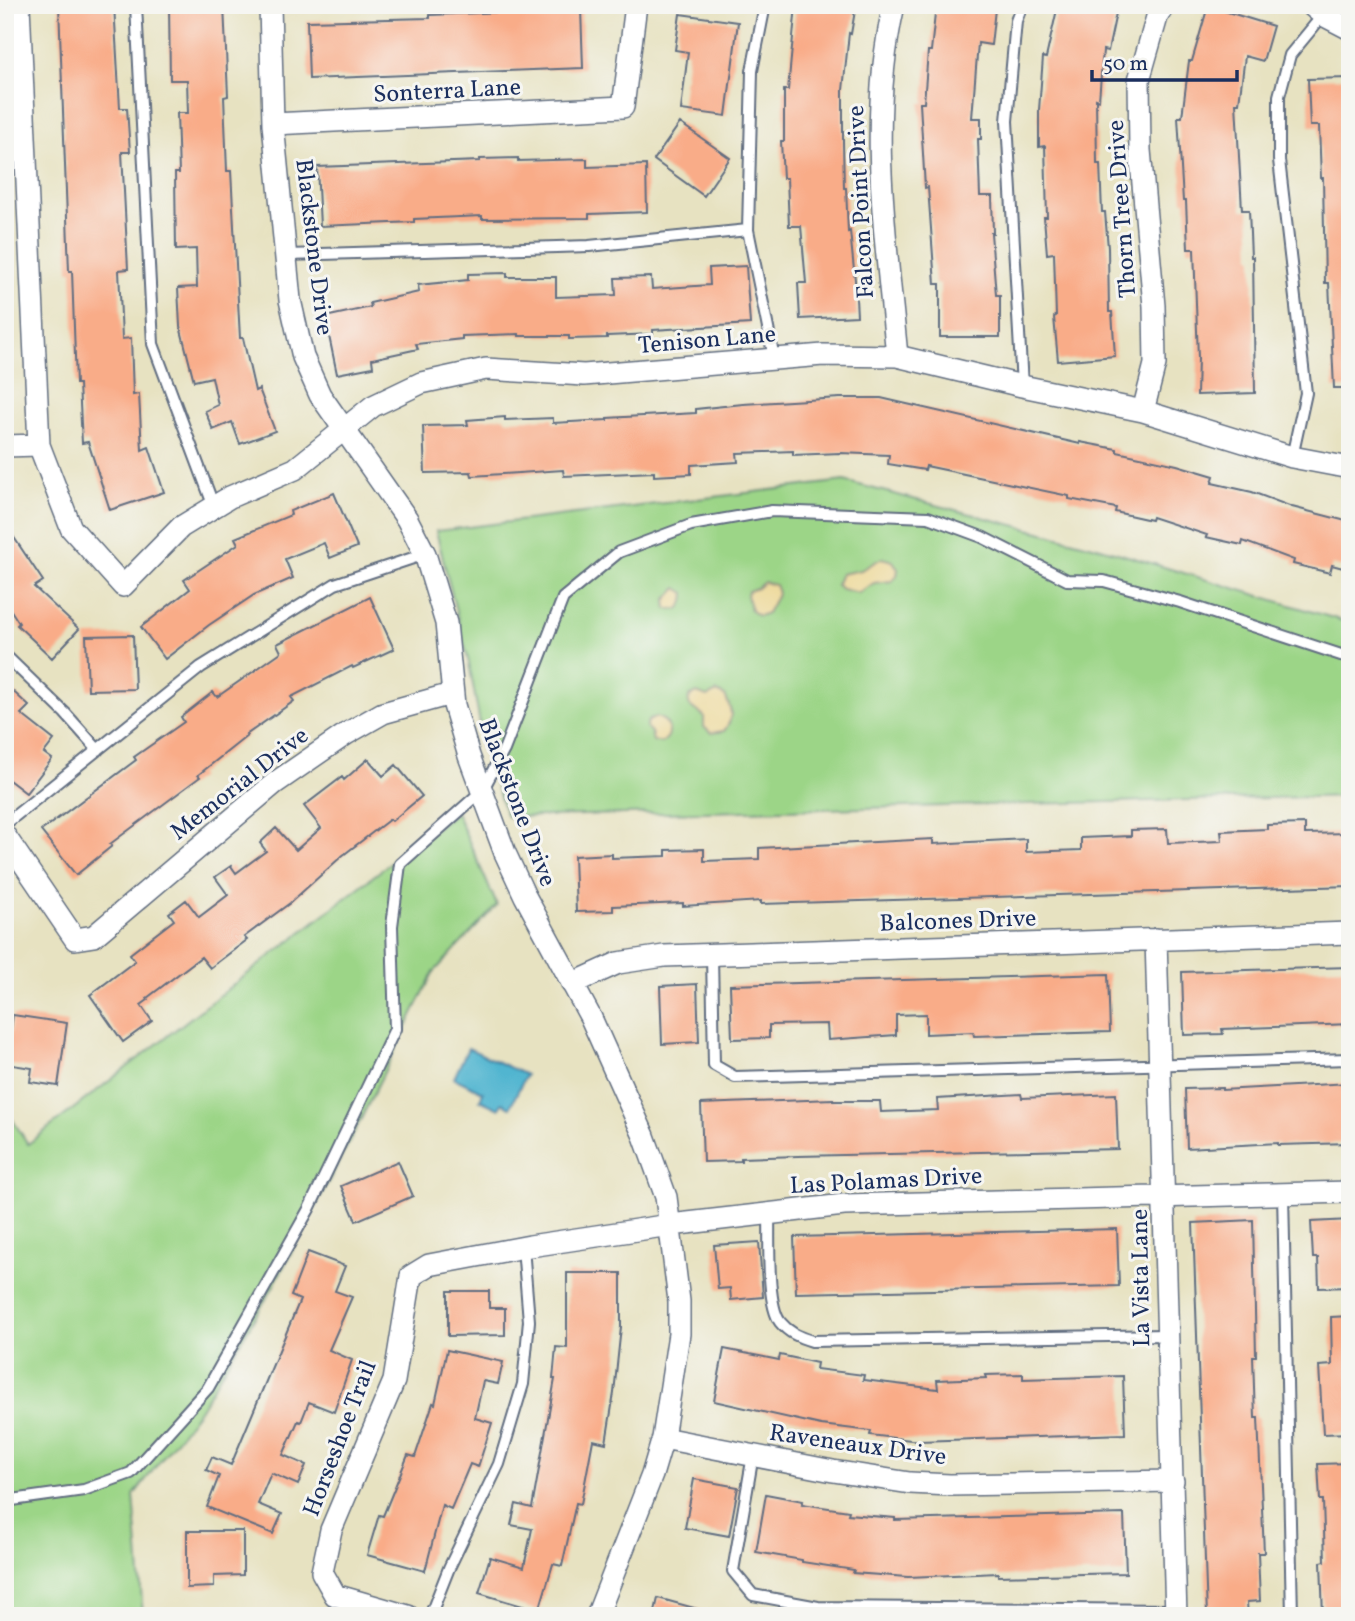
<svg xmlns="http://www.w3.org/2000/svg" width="1355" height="1621" font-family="Vollkorn,serif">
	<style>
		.green { fill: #9cd587; stroke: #5c8272; stroke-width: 2 }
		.sand { fill: #eeda9e; stroke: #84847e; stroke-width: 2 }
		.water { fill: #51b5d0; stroke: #367297; stroke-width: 2 }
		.building { fill: #f9ac88 }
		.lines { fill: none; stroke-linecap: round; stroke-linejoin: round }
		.lane-casing { stroke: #626e81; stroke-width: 14 }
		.street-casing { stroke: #626e81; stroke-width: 24 }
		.lane { stroke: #fff; stroke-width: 10 }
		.street { stroke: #fff; stroke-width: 21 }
		.labels { text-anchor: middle; stroke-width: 6; stroke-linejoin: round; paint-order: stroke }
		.street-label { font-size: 24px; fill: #1b2f5e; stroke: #f6f6f2 }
	</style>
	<rect width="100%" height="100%" fill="#f6f6f2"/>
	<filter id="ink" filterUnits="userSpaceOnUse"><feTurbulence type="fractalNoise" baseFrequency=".0143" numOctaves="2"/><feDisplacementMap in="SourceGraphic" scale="14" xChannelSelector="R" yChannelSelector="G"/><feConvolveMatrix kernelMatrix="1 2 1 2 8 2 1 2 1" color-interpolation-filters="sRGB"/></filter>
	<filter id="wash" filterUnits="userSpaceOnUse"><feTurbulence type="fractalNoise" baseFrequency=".00686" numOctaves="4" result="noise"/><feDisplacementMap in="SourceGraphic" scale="28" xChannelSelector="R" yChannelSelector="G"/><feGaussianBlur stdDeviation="1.57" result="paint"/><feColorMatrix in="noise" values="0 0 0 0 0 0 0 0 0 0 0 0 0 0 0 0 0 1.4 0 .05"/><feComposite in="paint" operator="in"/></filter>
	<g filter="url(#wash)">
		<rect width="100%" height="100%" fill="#e7e2c1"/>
		<!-- green -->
		<path class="green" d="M844 481 1101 548 1350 623V796L507 817 486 757 469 663 436 531Z
			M456 812 497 905 433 973 356 1129 272 1289 199 1410 134 1495 143 1616H5V1108L28 1144Z"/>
		<!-- sand -->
		<path class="sand" d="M882 558 893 561 898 569 897 576 892 581 874 583 859 593 842 589 836 585 841 574 861 570Z
			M764 582 775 585 778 593 767 613 759 616 751 611 747 595 748 591 757 588Z
			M677 588 685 593 684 602 679 609H667L666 600Z
			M697 693 707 697 717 692 725 696C732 709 734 719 724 731L711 733 704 727V716C698 709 686 710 689 697Z
			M656 717C669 720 675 735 661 743L653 741 651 732 646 728 648 721Z"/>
		<!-- water -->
		<path class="water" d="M468 1048 526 1075 510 1107 502 1103 499 1109 480 1100 483 1092 454 1078Z"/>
		<g id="blocks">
			<!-- building -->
			<path class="building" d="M59 5H114L120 108H127L130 152H122L128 269 119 270 122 339 131 338 133 395 139 394 142 450 149 447 164 492 110 510 88 442 82 443 79 384H76L72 271H69Z
				M169 5H224L228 96 224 97 227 171H231L240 338H243L255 391 259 389 275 431 240 444 232 422 213 430 205 411 218 405 212 377 194 381 180 326 178 288 197 287 196 249 176 250 175 173H179L177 113H188L187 80H170Z
				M796 5H856L851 34 849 33 843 90V142L844 188H846L848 232 850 231 855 280 857 316 800 319 798 283H806L801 226H789L787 178H783L781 141H784V90H788Z
				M936 5H967L995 9 991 45 978 43 972 118H981V139H978L980 196H992L993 233H991L996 295H1000V337H940V284H935L928 187 925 188 920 103H924L928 51H931Z
				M1058 5H1082L1116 13 1108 51 1103 50 1099 100 1096 99 1097 164H1100L1102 212H1105L1108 248 1109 312H1112L1115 356 1058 361 1054 317 1056 316 1054 253 1047 254 1044 217H1047L1045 146 1039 147V110L1043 57 1046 58Z
				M1208 6 1273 26 1263 61 1245 56 1239 103H1236L1242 210H1249L1251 257H1253L1255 393 1197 395 1198 358 1194 249H1188L1186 201H1183L1178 117H1182L1189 61H1192Z
				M581 9 583 68 309 79 307 21 430 18V15Z
				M680 14 738 22 726 116 681 110 688 52 675 50Z
				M1350 78V388H1334L1329 283H1325L1323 178H1321L1319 126H1310L1308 79Z
				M680 123 730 158 704 196 654 160Z
				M518 158V161L587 159V167L646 165 647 212 589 214V218L482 219V216L414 219V222L320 226 317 167 480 161V159Z
				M746 266 750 324 653 330V334L607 336V338L569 339V336H519V334L462 336V339L416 344 418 349 372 359 373 367 337 374 325 317 371 307 370 303 419 292 418 285 468 280V274L507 273V277H556V297L616 295 615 278 651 277 652 289 710 285 709 268Z
				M840 398H881L1080 444V442L1117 449V452L1177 465 1214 476 1212 483 1252 492 1292 507 1350 522V570L1332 565 1330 573 1293 564 1294 560 1243 541 1242 545 1206 537 1207 535 1152 517 1151 520 1115 512 1116 508 1069 499V496L926 466 925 470 888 464 889 455 840 453 793 455V451L737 453 738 462 691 465V474L654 476V472L564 476 563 470 472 476 471 472 425 473 423 426 468 425 467 420 505 417V420L553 418V423L607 420V418L696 413V409L743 404Z
				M334 493 357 547 330 558 324 543 285 559 293 578 254 595 209 625 165 659 141 627 190 589 184 580 238 544 235 538 291 515 290 511Z
				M5 524 43 581 34 587 79 629 52 658 17 625 19 623 5 601Z
				M370 597 394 649 353 668 352 666 291 697 294 701 246 735 247 736 198 775 200 777 110 844 112 846 76 875 41 831 136 760 134 757 184 722 181 717 213 692 217 697 281 652 277 644Z
				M133 635 135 689 88 690 86 636Z
				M5 684 29 706 21 714 54 740 44 753 52 759 26 793 5 777Z
				M368 759 383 776 396 765 422 796 392 821 390 819 342 856 290 903 244 937 247 940 210 968 201 957 147 998 148 1000 141 1005 152 1021 123 1042 90 995 135 961 130 954 174 920 169 913 186 900 199 917 228 895 215 877 231 866 236 873 266 851 260 843 276 828 296 850 321 828 304 806 342 777 344 780Z
				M1305 824V834L1350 833V886L761 904V901L683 906V903L613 906V911L576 912 574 856 612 854V858L666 856V850L704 849V861L759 859V848L933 839V844L1026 839V852L1081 850V838L1131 836V830L1167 829 1168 843 1222 841 1221 831 1267 829V825Z
				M1350 967V1024L1222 1029 1223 1034 1184 1035 1182 972Z
				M1108 974 1110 1032 974 1036 973 1032 926 1034V1014L896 1015V1035L828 1040 827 1024 769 1025V1038L732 1039 730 985Z
				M697 984 699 1042 662 1044 660 986Z
				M13 1015 67 1023 58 1086 30 1082 32 1068 6 1064Z
				M1350 1083V1143L1278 1145V1143L1187 1148 1185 1089 1222 1088V1090Z
				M1021 1094 1022 1098 1116 1094 1118 1149 798 1156 741 1158V1161L703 1162 701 1104 833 1099V1101H880L881 1112 938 1110 937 1099Z
				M398 1161 413 1196 356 1221 341 1186Z
				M1253 1220 1256 1356H1253L1255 1418H1258L1264 1553H1258L1260 1601 1247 1602 1248 1616H1207L1193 1223Z
				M1350 1220V1287L1319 1288 1318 1258H1313L1311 1222Z
				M1117 1229 1119 1286 796 1293 794 1237Z
				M759 1242 763 1297 731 1300 730 1288 718 1289 714 1245Z
				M308 1252 345 1266 335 1291 352 1297 329 1350 352 1360 334 1412 309 1402 301 1422 298 1421 283 1455 306 1465 298 1485 271 1473 258 1504 282 1514 273 1534 207 1507 219 1476 206 1470 212 1457 231 1465 300 1300 291 1296Z
				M567 1273H621V1327L614 1393 606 1443 593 1440 581 1504 576 1503 562 1566 553 1564 539 1611 479 1593 490 1557 524 1567 532 1529 511 1525 516 1504 532 1508 555 1379H553L556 1347 567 1348Z
				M448 1291H489V1308H505V1335L448 1336Z
				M1350 1316V1433L1323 1434 1319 1366 1332 1365 1331 1317Z
				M724 1349 779 1360 780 1355 817 1363 816 1369 864 1375 863 1380 938 1389 937 1380 986 1378 985 1375 1023 1374V1379L1123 1376 1125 1434 919 1441 870 1435 871 1431 821 1425 714 1401Z
				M447 1350 503 1362 498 1384 483 1381 475 1418 492 1423 478 1467 470 1464 451 1509 442 1505 425 1571 367 1555 379 1515 383 1516 408 1455 415 1457 433 1403 435 1404Z
				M1350 1463V1616H1323L1321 1562 1325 1561 1323 1500H1320L1318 1464Z
				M694 1479 738 1487 729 1536 685 1528Z
				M766 1494 803 1501 802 1504 849 1511 848 1514 895 1518V1520L1124 1514 1126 1573 998 1576V1573L908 1577 853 1573 854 1570 802 1562V1560L756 1552Z
				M187 1531H243V1575L214 1576V1587L187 1588Z
				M658 1598 705 1611 704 1616H654Z"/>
		</g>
	</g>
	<g filter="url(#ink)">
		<use href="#blocks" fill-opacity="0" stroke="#626e81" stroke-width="2"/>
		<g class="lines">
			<!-- lane casing -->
			<g class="lane-casing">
				<path id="lane" d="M136 5 153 344 214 507
					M765 5 752 71 748 230 774 358
					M1022 5 1016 21 1007 121 1022 386
					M288 255 589 246 748 230
					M1292 457 1306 393 1279 160V96L1290 55 1323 15
					M5 655 65 713 98 750
					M5 824 201 667 335 584 425 554
					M712 954 714 1065 735 1077 1350 1059
					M1283 1193 1292 1616
					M769 1214C770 1238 766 1303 780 1322 789 1333 799 1337 812 1341L1166 1335
					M753 1455 733 1571 753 1595 818 1607 1176 1610
					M5 1501 84 1490 131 1473 208 1388 309 1209 395 1029 392 926 400 864 482 791 504 750 563 598 619 552 691 525 772 511 928 517 982 537 1067 580 1104 581 1180 602 1350 658
					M430 1616 449 1568 499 1464 523 1384 529 1321 523 1247"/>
			</g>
			<!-- street casing -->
			<g class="street-casing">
				<path id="street" d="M19 5 39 445 71 528 123 586 181 527 230 497 295 469 373 406 421 383 486 369 584 375 823 355 897 356 1022 386 1143 411 1292 457 1350 468
					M270 5 273 124 290 300 303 357 320 395 407 519 425 554 446 623 454 705 469 756 505 853 525 896 591 1018 644 1136 666 1197 679 1301V1334L663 1438 652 1475 597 1616
					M894 5C867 121 886 239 897 356
					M1311 5 1323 15 1350 29
					M273 124 623 107 636 5
					M1143 411 1155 364 1154 306 1140 150 1139 80 1157 17 1164 5
					M5 446 39 445
					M5 836 75 939 94 936 275 783 346 734 383 713 451 694
					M1156 939 1176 1616
					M572 984 618 963 664 956 1350 933
					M663 1438 833 1471 910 1483 950 1485 1173 1481
					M408 1616 335 1595 322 1572 331 1530 394 1381 411 1276 429 1265 530 1246 670 1225 844 1205 1350 1192"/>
			</g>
			<!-- lane -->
			<use href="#lane" class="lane"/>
			<!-- street -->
			<use href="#street" class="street"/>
		</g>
	</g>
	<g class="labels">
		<!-- street labels -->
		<g class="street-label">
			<text transform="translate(447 90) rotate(-3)" y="8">Sonterra Lane</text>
			<text transform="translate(860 202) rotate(-93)" y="8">Falcon Point Drive</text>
			<text transform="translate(1121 209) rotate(-94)" y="8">Thorn Tree Drive</text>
			<text transform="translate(315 247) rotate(83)" y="8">Blackstone Drive</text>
			<text transform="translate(707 339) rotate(-5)" y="8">Tenison Lane</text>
			<text transform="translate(239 783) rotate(-38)" y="8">Memorial Drive</text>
			<text transform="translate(518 802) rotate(69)" y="8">Blackstone Drive</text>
			<text transform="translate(958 920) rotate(-2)" y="8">Balcones Drive</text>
			<text transform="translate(886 1180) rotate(-3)" y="8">Las Polamas Drive</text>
			<text transform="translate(1140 1278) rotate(-91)" y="8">La Vista Lane</text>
			<text transform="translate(339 1438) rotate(-69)" y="8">Horseshoe Trail</text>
			<text transform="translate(858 1444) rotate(8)" y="8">Raveneaux Drive</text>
		</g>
	</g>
	<!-- margin -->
	<rect width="1355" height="1621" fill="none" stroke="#f6f6f2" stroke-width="28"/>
	<!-- scale -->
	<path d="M1092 70v10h145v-10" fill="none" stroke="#1b2f5e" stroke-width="3.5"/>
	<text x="1103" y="70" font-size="21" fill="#1b2f5e" stroke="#f6f6f2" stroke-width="5" paint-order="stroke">50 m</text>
</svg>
